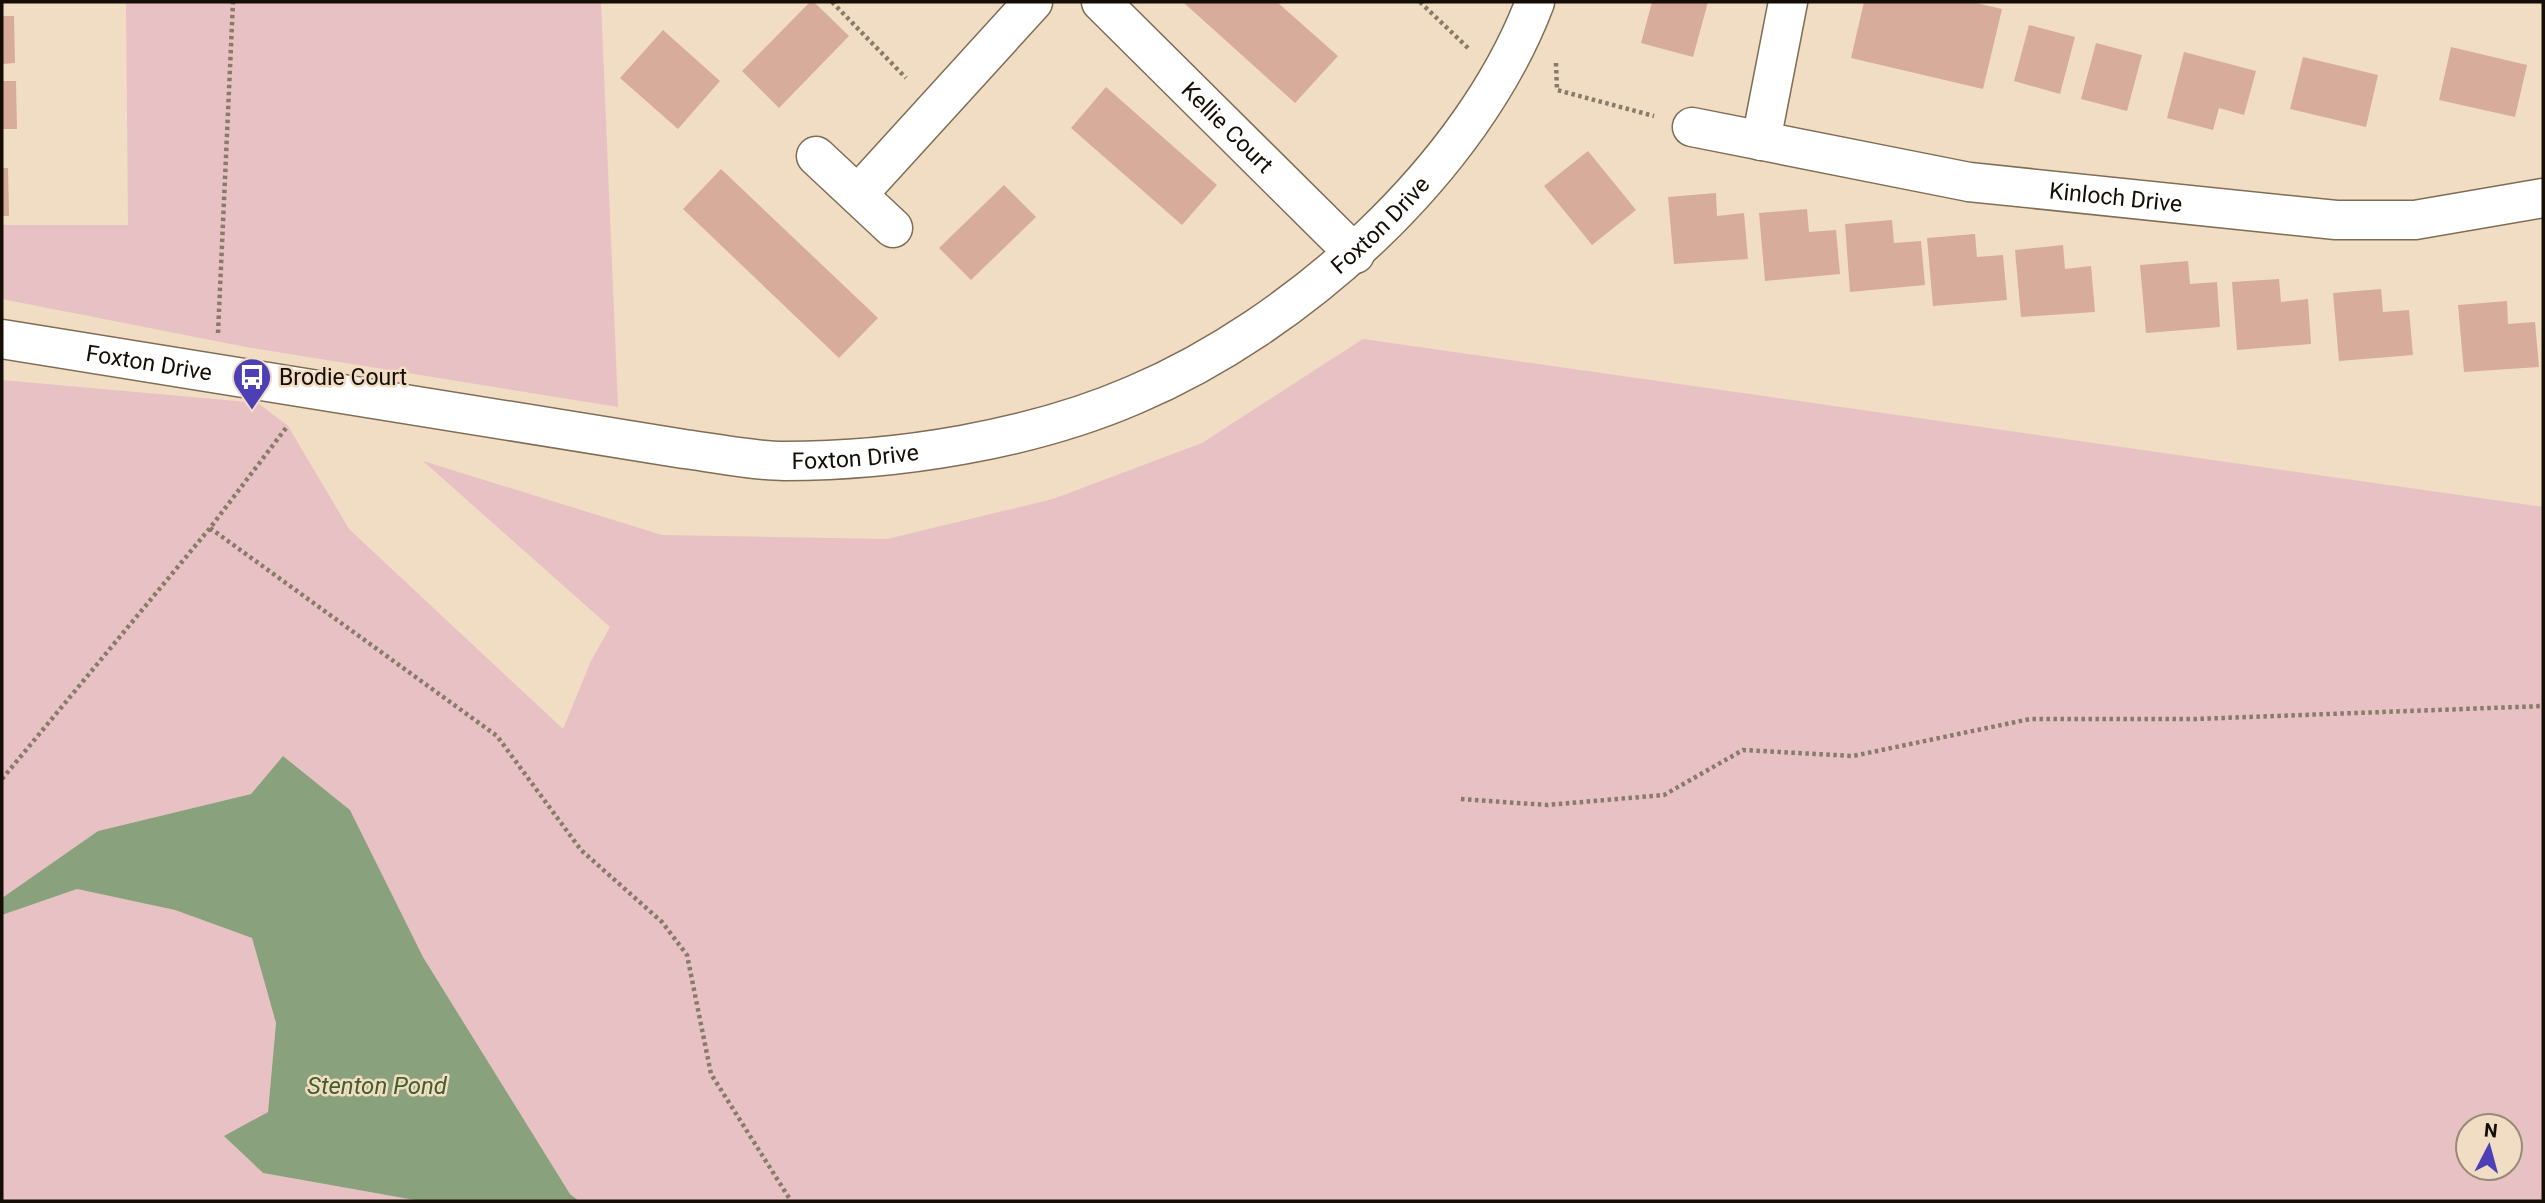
<svg xmlns="http://www.w3.org/2000/svg" width="2545" height="1203" font-family="Roboto,sans-serif">
	<style>
		.green { fill: #e8c1c4; fill-rule: evenodd }
		.water { fill: #8aa17d }
		.building { fill: #d8ac9a }
		.lines { fill: none; stroke-linecap: round; stroke-linejoin: round }
		.minor-casing { stroke: #7f6d56; stroke-width: 41 }
		.path { stroke: #897b69; stroke-width: 4.5; stroke-dasharray: 3.5 3.5; stroke-linecap: butt }
		.minor { stroke: #fff; stroke-width: 38 }
		.labels { text-anchor: middle; stroke-width: 5; stroke-linejoin: round; paint-order: stroke }
		.street-label { font-size: 23px; fill: #150e06; stroke: #f1ddc3 }
		.poi-label { font-size: 23px; fill: #150e06; stroke: #f1ddc3; text-anchor: start }
		.water-label { font-size: 24px; font-style: italic; fill: #40602b; stroke: #f1ddc3 }
	</style>
	<rect width="100%" height="100%" fill="#f1ddc3"/>
	<!-- green -->
	<path class="green" d="M126 2H601L618 407 246 347 2 299V225H128Z
		M1363 339 2543 507V1201H579L570 1194 423 957 350 810 283 756 251 794 98 831 2 898V380L258 403 288 426 349 529 563 729 591 661 610 627 423 461 662 535 887 539 1053 499 1202 443ZM2468 1126H2510V1168H2468Z
		M77 889 175 910 252 938 276 1023 268 1113 225 1136 263 1173 420 1201H2V915Z"/>
	<!-- water -->
	<path class="water" d="M283 756 350 810 423 957 570 1194 579 1201H420L263 1173 224 1136 268 1112 276 1023 252 938 175 910 77 889 2 915V898L98 831 251 794Z"/>
	<!-- building -->
	<path class="building" d="M810 2H814L849 36 779 108 742 71Z
		M1183 2H1277L1338 56 1295 103Z
		M1652 2H1708L1693 57 1641 43Z
		M1864 2H1972L2002 9 1983 89 1851 58Z
		M2 16H14L15 63 2 64Z
		M2029 25 2075 37 2060 94 2014 81Z
		M663 30 720 81 678 129 620 78Z
		M2096 43 2142 55 2127 111 2081 99Z
		M2451 47 2527 65 2515 117 2439 100Z
		M2184 52 2256 71 2244 115 2219 108 2213 130 2167 118Z
		M2303 57 2378 75 2366 127 2290 109Z
		M2 81H16L17 129H2Z
		M1106 87 1217 185 1182 225 1071 128Z
		M1588 151 1636 210 1592 245 1544 186Z
		M2 168H8L9 216H2Z
		M721 169 878 318 839 358 683 209Z
		M1004 185 1036 217 971 280 939 248Z
		M1716 193 1717 216 1744 213 1748 259 1674 264 1668 197Z
		M1807 209 1809 232 1836 230 1840 274 1765 281 1759 213Z
		M1892 220 1894 243 1921 241 1925 285 1850 292 1845 224Z
		M1975 234 1977 257 2003 255 2007 300 1933 306 1927 238Z
		M2063 245 2065 269 2091 266 2095 312 2021 317 2015 250Z
		M2188 261 2190 284 2217 282 2220 327 2146 333 2140 265Z
		M2279 279 2281 302 2308 299 2311 344 2237 350 2232 282Z
		M2381 289 2383 312 2409 310 2413 355 2339 361 2333 293Z
		M2507 301 2508 324 2535 322 2539 367 2464 372 2458 305Z"/>
	<g class="lines">
		<!-- minor casing -->
		<g class="minor-casing">
			<g id="minor">
				<path id="s1" d="M1101 2 1355 254"/>
				<path id="s2" d="M1692 127 1969 182 2336 220H2415L2543 198"/>
				<path d="M1761 141 1788 2"/>
				<path d="M816 156 893 228"/>
				<path d="M859 193 1033 2"/>
				<path id="s3" d="M2 339 684 449C717 453 751 461 784 461 897 461 1030 440 1134 395 1297 326 1472 169 1535 2"/>
			</g>
		</g>
		<!-- path -->
		<path class="path" d="M832 2 906 78
			M1420 2 1468 48
			M1556 63 1557 90 1654 116
			M218 333 233 2
			M210 528 497 736 581 850 662 922 687 955 711 1074 791 1201
			M2 779 210 528 286 428
			M1461 799 1547 805 1664 795 1743 750 1853 756 2030 719H2195L2543 706"/>
		<!-- minor -->
		<use href="#minor" class="minor"/>
	</g>
	<!-- icons -->
	<defs>
		<g id="bus-pin" transform="scale(2.0125)"><path d="M0 17L-7.5 6A9.5 9.5 0 1 1 7.5 6Z" fill="#4d40b7" stroke="#f1ddc3"/><path d="M-5-6H5V4H4V6H2V4H-2V6H-4V4H-5ZM-3.5-4V0h7V-4ZM-3.5 1.2v1.5H-2V1.2ZM2 1.2v1.5H3.5V1.2Z" fill="#fff"/></g>
	</defs>
	<g fill-rule="evenodd">
		<use href="#bus-pin" x="252" y="377"/>
	</g>
	<g class="labels">
		<!-- street labels -->
		<g class="street-label">
			<text dy="8" stroke="none"><textPath href="#s1" startOffset="178">Kellie Court</textPath></text>
			<text dy="8" stroke="none"><textPath href="#s2" startOffset="430">Kinloch Drive</textPath></text>
			<text dy="8" stroke="none"><textPath href="#s3" startOffset="1451">Foxton Drive</textPath></text>
			<text dy="8" stroke="none"><textPath href="#s3" startOffset="149">Foxton Drive</textPath></text>
			<text dy="8" stroke="none"><textPath href="#s3" startOffset="863">Foxton Drive</textPath></text>
		</g>
		<!-- poi labels -->
		<g class="poi-label">
			<text x="279" y="385">Brodie Court</text>
		</g>
		<!-- water labels -->
		<g class="water-label">
			<text x="377" y="1094">Stenton Pond</text>
		</g>
	</g>
	<!-- border -->
	<rect width="2545" height="1203" fill="none" stroke="#150e06" stroke-width="7"/>
	<!-- north arrow -->
	<g transform="translate(2489 1147) rotate(6)"><circle r="33" fill="#f1ddc3" stroke="#998a77" stroke-width="2"/>
	<path d="M0-5L12 26L0 18L-12 26Z" fill="#4d40b7"/>
	<text y="-10" font-size="19" font-weight="bold" text-anchor="middle" fill="#150e06">N</text>
	</g>
</svg>
